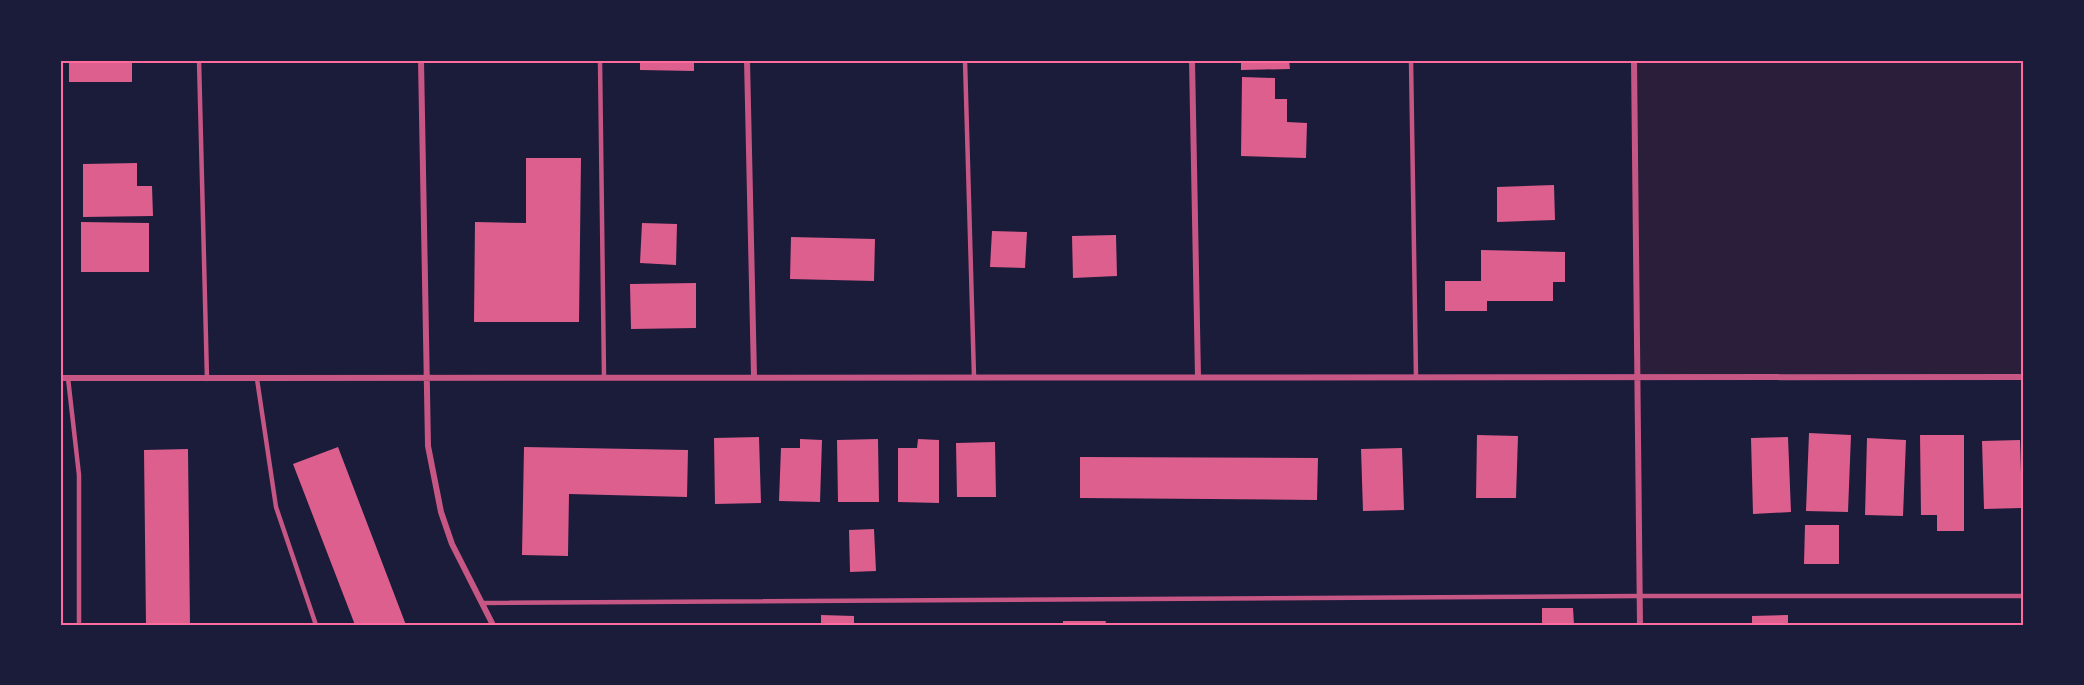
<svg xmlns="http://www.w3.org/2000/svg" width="2084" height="685" font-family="Raleway,sans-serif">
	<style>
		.green { fill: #2a1e3b }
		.building { fill: #dd5f8e }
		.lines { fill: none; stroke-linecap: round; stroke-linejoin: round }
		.service { stroke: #c65784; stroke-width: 4.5 }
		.minor { stroke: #c65784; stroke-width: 6 }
		.neatline { fill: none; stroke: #ff6b9d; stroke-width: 2 }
	</style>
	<rect width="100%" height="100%" fill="#1b1b3a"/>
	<!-- green -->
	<path class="green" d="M1634 60H2024V377L1638 378Z"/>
	<!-- building -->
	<path class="building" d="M69 60H132V82H69Z
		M640 60H694V71L640 70Z
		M1241 60H1289L1290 69 1241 70Z
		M1242 77 1275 78V99H1287V122L1307 123 1306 158 1241 156Z
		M526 158H581L579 322H474L475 222 526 223Z
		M137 163V186H152L153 216 83 217V164Z
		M1554 185 1555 220 1497 222V187Z
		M81 222 149 223V272H81Z
		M642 223 677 224 676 265 640 263Z
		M992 231 1027 232 1025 268 990 267Z
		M1116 235 1117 276 1073 278 1072 236Z
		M791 237 875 239 874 281 790 279Z
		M1481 250 1565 252V282H1553V301H1487V311H1445V281H1481Z
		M696 283V328L631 329 630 284Z
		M1809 433 1851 435 1848 512 1806 511Z
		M1477 435 1518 436 1516 498H1476Z
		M1920 435H1964V531H1937V515H1921Z
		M759 437 761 503 715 504 714 438Z
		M1788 437 1791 512 1753 514 1751 438Z
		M1867 438 1906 440 1903 516 1865 515Z
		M800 439 822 440 820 502 779 501 781 448H800Z
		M878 439 879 502H838L837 440Z
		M918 439 939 440V503L898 502V448H917Z
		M2020 440 2022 508 1984 509 1982 441Z
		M995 442 996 497H957L956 443Z
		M338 447 406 625H355L293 464Z
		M524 447 688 450 687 497 569 494 568 556 522 555Z
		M1402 448 1404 510 1363 511 1361 449Z
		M188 449 190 625H146L144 450Z
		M1080 457 1318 458 1317 500 1080 498Z
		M1805 525H1839V564H1804Z
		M874 529 876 571 850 572 849 530Z
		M1542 608H1573L1574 625H1542Z
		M821 615 854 616V625H821Z
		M1788 615V625H1752V616Z
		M1063 621H1106L1105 625H1063Z"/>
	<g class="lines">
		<!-- service -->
		<path class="service" d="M199 60 207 379
			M600 60 604 377
			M965 60 974 377
			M1411 60 1416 377
			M68 378 79 475V625
			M257 379 276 507 316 625
			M482 603 1640 596H2024"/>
		<!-- minor -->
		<path class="minor" d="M421 60 428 446 441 512 452 544 493 625
			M747 60 754 376
			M1192 60 1198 377
			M1634 60 1640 625
			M60 378 2024 377"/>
	</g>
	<!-- border -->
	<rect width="2084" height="685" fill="none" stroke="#1b1b3a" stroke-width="123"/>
	<rect x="62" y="62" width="1960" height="562" class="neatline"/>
</svg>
